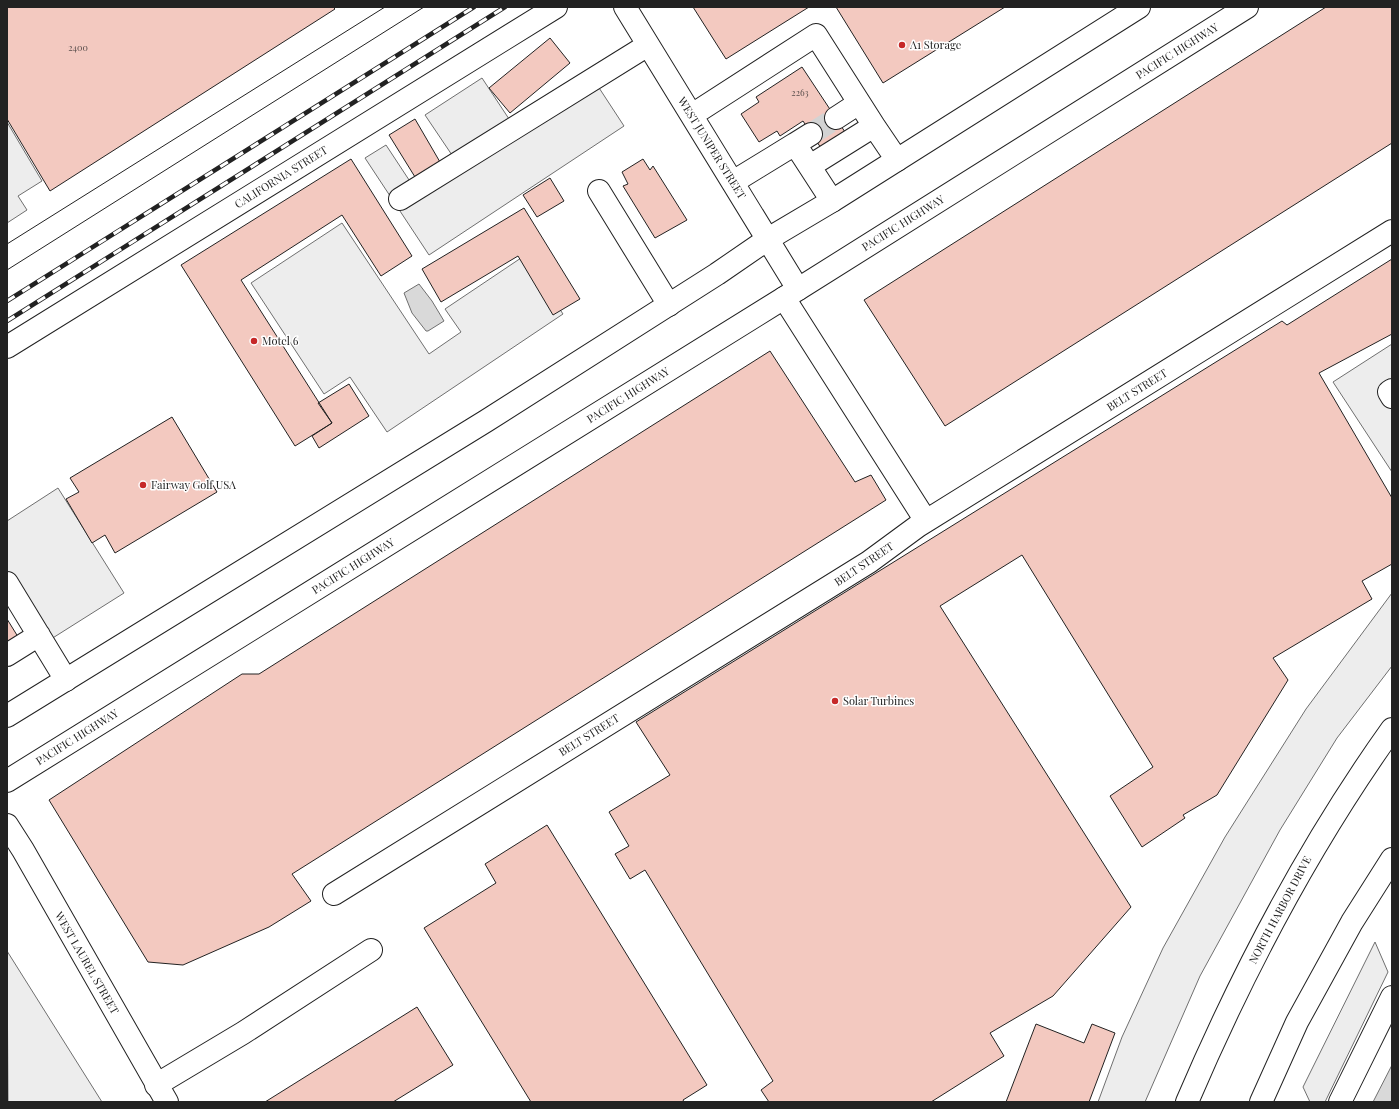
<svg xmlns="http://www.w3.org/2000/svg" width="1399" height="1109" font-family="'Playfair Display',serif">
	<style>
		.parking { fill: #ededed; stroke: #6f6f6f }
		.water { fill: #d9d9d9; stroke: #6f6f6f }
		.building { fill: #f3c9c0; stroke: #222 }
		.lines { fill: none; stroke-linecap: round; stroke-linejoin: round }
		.minor-tunnel { stroke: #d3d3d3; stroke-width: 22; stroke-dasharray: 22 11; stroke-linecap: butt }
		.minor-casing { stroke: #222; stroke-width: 24 }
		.major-casing { stroke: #222; stroke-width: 24 }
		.minor { stroke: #fff; stroke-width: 22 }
		.major { stroke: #fff; stroke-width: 22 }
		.tram { stroke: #222; stroke-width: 1 }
		.rail-casing { stroke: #222; stroke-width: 4.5 }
		.rail { stroke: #fff; stroke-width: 3; stroke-dasharray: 9; stroke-linecap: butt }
		.poi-dot { fill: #c62828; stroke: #fff; stroke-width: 1.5 }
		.labels { text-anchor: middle; stroke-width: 3; stroke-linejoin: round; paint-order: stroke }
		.number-label { font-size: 9px; fill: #564c4a }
		.poi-label { font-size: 11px; fill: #222; stroke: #fff; text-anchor: start }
		.street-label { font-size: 11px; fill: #222; stroke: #fff }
	</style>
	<rect width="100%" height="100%" fill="#fff"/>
	<!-- parking -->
	<path class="parking" d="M588 71 624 126 429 255 365 158 386 145 415 189 456 161 425 115 482 78 511 122Z
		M7 122 42 181 18 196 27 210 7 223Z
		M342 223 429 354 461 332 445 309 524 256 563 314 387 432 350 377 324 394 251 283Z
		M1392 344V472L1333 382Z
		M58 488 124 593 40 646 7 592V521Z
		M1392 593V666L1337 738 1280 830 1200 976 1145 1102H1098L1122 1037 1163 948 1225 837 1306 709Z
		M1375 942 1388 972 1325 1102H1310L1303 1087Z
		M7 951 102 1102H8Z"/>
	<!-- water -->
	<path class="water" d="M419 284 432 301 444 321 428 331H426L412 313 404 293Z
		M1392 1065V1102H1373Z"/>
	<!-- building -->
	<path class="building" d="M7 7H333L335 9 50 191 7 119Z
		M693 7H809L726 59Z
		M836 7H1005L883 83Z
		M1326 7H1392V143L945 426 864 300Z
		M550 38 570 63 510 113 489 88Z
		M802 67 849 138 825 154 803 121 780 136 777 131 759 142 741 114 759 102 756 97Z
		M415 119 440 162 415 177 389 135Z
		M351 159 412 256 381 276 342 215 241 280 332 423 295 446 181 265Z
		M643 159 650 170 653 166 687 220 655 238 623 186 628 184 622 172Z
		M550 178 564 201 537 217 523 195Z
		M524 208 580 299 553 315 518 256 441 302 422 269Z
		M1392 259V334L1319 373 1392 498V564L1362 581 1372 599 1273 658 1288 680 1217 795 1183 815 1185 818 1142 847 1110 796 1153 767 1022 555 940 606 1131 907 1053 996 990 1033 1004 1056 931 1102H769L761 1090 773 1081 645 870 630 879 615 854 629 846 609 812 670 775 636 722 1282 321 1287 325Z
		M770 351 855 482 871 475 886 500 292 874 311 901 269 927 183 965 148 962 49 800 242 674H259Z
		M349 384 369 416 319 448 312 436 332 423 318 403Z
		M172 417 217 492 115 553 105 535 92 543 66 499 79 492 70 478Z
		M7 619 20 640 7 648Z
		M547 825 707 1085 683 1100 684 1102H531L424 928 496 883 485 864Z
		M417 1007 453 1065 393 1102H265Z
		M1036 1024 1084 1043 1092 1024 1115 1033 1089 1102H1006Z"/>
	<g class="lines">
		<!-- minor-tunnel -->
		<path class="minor-tunnel" d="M811 134 836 118"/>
		<!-- minor casing -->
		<g class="minor-casing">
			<path id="minor" d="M625 7 798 289
				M692 115 816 35 874 126 897 160
				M836 118 859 103
				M795 144 811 134
				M810 166 874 126
				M733 182 795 144 832 201
				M599 191 669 305
				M400 199 648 45
				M784 298 926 521
				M7 347 556 7
				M1392 390 1389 392 1392 397
				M7 583 66 680
				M7 655 39 635
				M334 894 869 562 918 526 1392 231
				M156 1085 243 1033 371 950
				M1340 1102 1392 997"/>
		</g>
		<!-- major casing -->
		<g class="major-casing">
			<path id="major" d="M7 716 486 421 717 274 768 239 832 201 1139 7
				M7 781 784 298 1247 7
				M7 825 23 850 167 1102
				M1187 1102C1243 971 1309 845 1392 729
				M1261 1102 1297 1022 1352 922 1392 859"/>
		</g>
		<!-- minor -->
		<use href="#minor" class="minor"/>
		<!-- major -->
		<use href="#major" class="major"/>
		<!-- tram -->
		<path class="tram" d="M7 244 385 7
			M7 270 424 7"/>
		<!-- rail casing -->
		<g class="rail-casing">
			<path id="rail" d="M7 301 474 7
				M7 321 505 7"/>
		</g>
		<!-- rail -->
		<use href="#rail" class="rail"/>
	</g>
	<!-- markers -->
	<g class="poi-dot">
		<circle cx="902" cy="45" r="4"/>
		<circle cx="254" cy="341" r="4"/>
		<circle cx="143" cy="485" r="4"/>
		<circle cx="835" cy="701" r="4"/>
	</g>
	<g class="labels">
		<!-- number labels -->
		<g class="number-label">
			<text x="78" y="51">2400</text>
			<text x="800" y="96">2263</text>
		</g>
		<!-- poi labels -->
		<g class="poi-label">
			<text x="910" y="49">A1 Storage</text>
			<text x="262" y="345">Motel 6</text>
			<text x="151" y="489">Fairway Golf USA</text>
			<text x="843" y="705">Solar Turbines</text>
		</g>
		<!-- street labels -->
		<g class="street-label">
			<text transform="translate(1177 51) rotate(-32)" y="4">PACIFIC HIGHWAY</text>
			<text transform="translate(712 148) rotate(58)" y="4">WEST JUNIPER STREET</text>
			<text transform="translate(281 177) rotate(-32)" y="4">CALIFORNIA STREET</text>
			<text transform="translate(903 223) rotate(-32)" y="4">PACIFIC HIGHWAY</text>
			<text transform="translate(1137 390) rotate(-32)" y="4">BELT STREET</text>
			<text transform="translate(628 395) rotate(-32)" y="4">PACIFIC HIGHWAY</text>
			<text transform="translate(864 564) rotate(-34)" y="4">BELT STREET</text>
			<text transform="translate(353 566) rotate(-32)" y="4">PACIFIC HIGHWAY</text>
			<text transform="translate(589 735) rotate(-32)" y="4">BELT STREET</text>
			<text transform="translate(77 737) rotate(-32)" y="4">PACIFIC HIGHWAY</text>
			<text transform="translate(1280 910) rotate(-62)" y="4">NORTH HARBOR DRIVE</text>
			<text transform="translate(87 963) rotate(60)" y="4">WEST LAUREL STREET</text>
		</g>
	</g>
	<!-- border -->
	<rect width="1399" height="1109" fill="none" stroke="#222222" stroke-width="16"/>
</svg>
